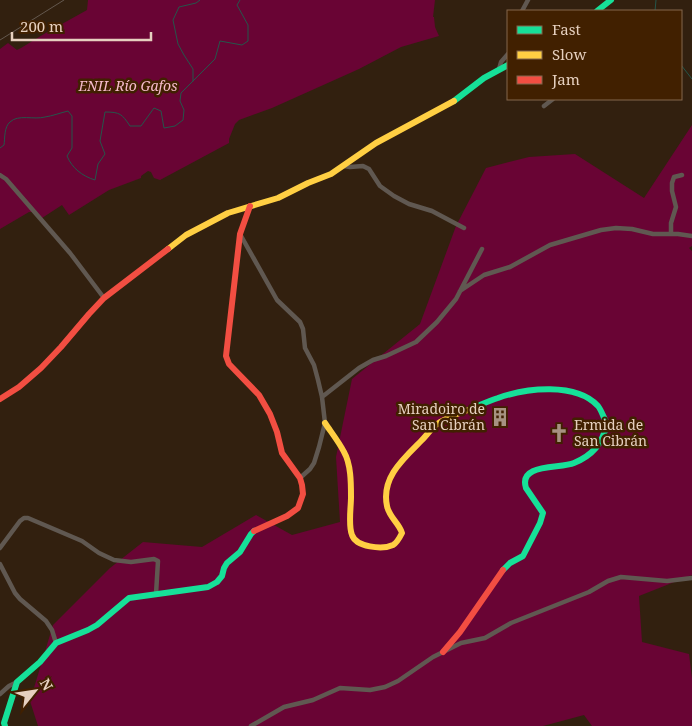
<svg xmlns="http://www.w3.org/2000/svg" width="692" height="726" font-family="'Noto Serif',serif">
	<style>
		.green { fill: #690434 }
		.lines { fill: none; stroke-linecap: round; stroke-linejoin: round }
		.stream { stroke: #25564b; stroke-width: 1 }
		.street { stroke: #605851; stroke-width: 4.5 }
		.fast { stroke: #16e098; stroke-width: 6 }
		.slow { stroke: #ffcf43; stroke-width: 6 }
		.jam { stroke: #f24e42; stroke-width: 6 }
		.rail { stroke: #64584f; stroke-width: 1 }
		.labels { text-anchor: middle; stroke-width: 5; stroke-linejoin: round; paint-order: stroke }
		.park-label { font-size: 14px; font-style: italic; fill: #f6bbcc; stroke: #412000 }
		.poi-label { font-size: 14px; fill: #e6d0bf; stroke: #412000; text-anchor: end }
	</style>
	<rect width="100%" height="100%" fill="#32200f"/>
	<!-- green -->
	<path class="green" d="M88 0H435L433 17H434L435 27 439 36 401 47 359 69 272 108 239 120 235 124 229 139V143L160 180 154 178 151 172 148 171 141 176V178L109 190 69 215 62 205 42 218 33 212H29L0 229V49L8 43 17 50 21 48 44 34 87 10Z
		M692 125V246L689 248 692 251V575L639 596 642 642 689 654 692 678V726H592L584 715 543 726H38L30 701 53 625 110 568 143 542 202 547 256 515 292 535 340 522 336 457 352 379 420 324 456 226 486 168 529 157 575 154 644 198Z"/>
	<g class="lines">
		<!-- stream -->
		<path class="stream" d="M655 11 656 0
			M681 65 692 79
			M193 81V69L184 55 178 44 173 20 179 7 196 3 200 0
			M0 148 4 145C5 138 4 127 10 122 18 114 34 120 45 117 52 116 60 113 68 111L72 116V148L67 156C72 168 82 176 95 180L98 164 105 154 100 141 105 112C120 112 122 114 130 126H141L154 108 161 111 164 128 175 126 183 120 184 110 180 101 181 93 215 59 220 41 242 45 248 41V25L237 5 240 0"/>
		<!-- street -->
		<path class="street" d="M522 11 528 0
			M499 69 501 62 508 54
			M544 106 553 99
			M344 166 350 167 363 166 369 169 380 186 394 196 409 204 432 211 464 228
			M0 175 6 179 70 253 104 298
			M240 234 277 300 300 322 303 329 305 348 314 365 318 380 322 397 325 423 319 447 314 463 310 469 300 478
			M671 234V223L676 207 672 191V183L674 177 682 175
			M460 291 484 275 510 267 550 245 601 230 616 228 632 229 653 234H678L692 236
			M322 397 359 368 373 360 386 356 416 342 437 322 456 299 482 249
			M0 548 20 521 24 518H28L82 541 99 553 114 560 131 562 154 559 158 561 156 594
			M0 564 15 593 20 599 46 621 52 630 56 643
			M0 694 9 686 17 682
			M251 726 284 707 313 700 340 688 370 690 385 687 398 681 433 657 461 643 485 638 511 623 589 592 608 581 621 577 667 581 692 578"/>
		<!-- fast -->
		<path class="fast" d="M597 11 611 0
			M454 101 484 78 508 65
			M468 410C478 406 488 401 498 398 526 388 576 382 598 406 602 411 604 419 607 424 602 444 593 455 574 463 560 469 518 463 526 488L543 513 540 523 523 556 510 563 503 570
			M5 726 4 723 17 682 40 662 56 643 88 630 97 625 129 598 208 587 217 582 222 576 224 568 227 563 240 552 251 534 254 531"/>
		<!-- slow -->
		<path class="slow" d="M168 249 186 235 228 213 278 198 308 183 331 174 376 143 454 101
			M325 423C331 432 339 442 344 452 351 464 351 483 351 497 351 508 348 525 352 535 356 547 382 550 393 545 397 543 400 537 402 533 399 523 389 517 387 506 381 478 403 459 421 441 427 435 433 426 440 422 449 417 459 413 468 410"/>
		<!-- jam -->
		<path class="jam" d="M250 206 240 234 226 356 229 364 259 395 270 414 277 432 282 453 300 478 302 485 303 494 298 508 287 516 254 531
			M0 399 19 387 41 368 61 347 89 314 104 298 168 249
			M443 652 460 632 503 570"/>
		<!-- rail -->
		<path class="rail" d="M0 40 64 0"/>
	</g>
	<!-- icons -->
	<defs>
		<g id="building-bare" transform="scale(1.5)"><path d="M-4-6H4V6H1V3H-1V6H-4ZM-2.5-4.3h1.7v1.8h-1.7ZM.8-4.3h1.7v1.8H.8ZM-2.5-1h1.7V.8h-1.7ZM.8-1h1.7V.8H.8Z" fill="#a79281" stroke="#412000" stroke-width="2.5" paint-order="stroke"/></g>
		<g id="church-bare" transform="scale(1.5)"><path d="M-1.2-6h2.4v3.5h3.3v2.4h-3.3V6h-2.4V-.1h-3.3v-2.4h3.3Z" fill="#a79281" stroke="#412000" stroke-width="2.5" paint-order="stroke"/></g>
	</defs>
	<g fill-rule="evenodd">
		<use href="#building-bare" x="500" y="417"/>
		<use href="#church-bare" x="559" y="433"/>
	</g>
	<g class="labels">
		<!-- park labels -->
		<g class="park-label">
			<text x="128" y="91">ENIL Río Gafos</text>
		</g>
		<!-- poi labels -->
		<g class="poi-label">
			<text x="485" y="414">Miradoiro de<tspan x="485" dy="16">San Cibrán</tspan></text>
			<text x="574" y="430" text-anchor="start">Ermida de<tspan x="574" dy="16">San Cibrán</tspan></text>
		</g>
	</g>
	<!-- legend -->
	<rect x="507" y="10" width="175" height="90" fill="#412000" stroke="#83664c"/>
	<rect x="517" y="26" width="25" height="8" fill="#16e098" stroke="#83664c"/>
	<text x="552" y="35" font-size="15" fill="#e6d0bf">Fast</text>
	<rect x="517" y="51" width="25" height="8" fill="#ffcf43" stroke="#83664c"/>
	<text x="552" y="60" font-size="15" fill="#e6d0bf">Slow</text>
	<rect x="517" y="76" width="25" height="8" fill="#f24e42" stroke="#83664c"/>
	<text x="552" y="85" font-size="15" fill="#e6d0bf">Jam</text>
	<!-- north arrow -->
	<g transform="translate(35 691) rotate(60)" stroke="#412000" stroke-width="4" paint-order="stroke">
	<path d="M0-4L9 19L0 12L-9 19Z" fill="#e6d0bf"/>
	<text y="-8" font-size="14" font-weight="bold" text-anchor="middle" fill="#e6d0bf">N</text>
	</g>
	<!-- scale -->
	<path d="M12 32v8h139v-8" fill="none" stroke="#e6d0bf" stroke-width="2.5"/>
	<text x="20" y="32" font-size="15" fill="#e6d0bf" stroke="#412000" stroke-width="4" paint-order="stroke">200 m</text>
</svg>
